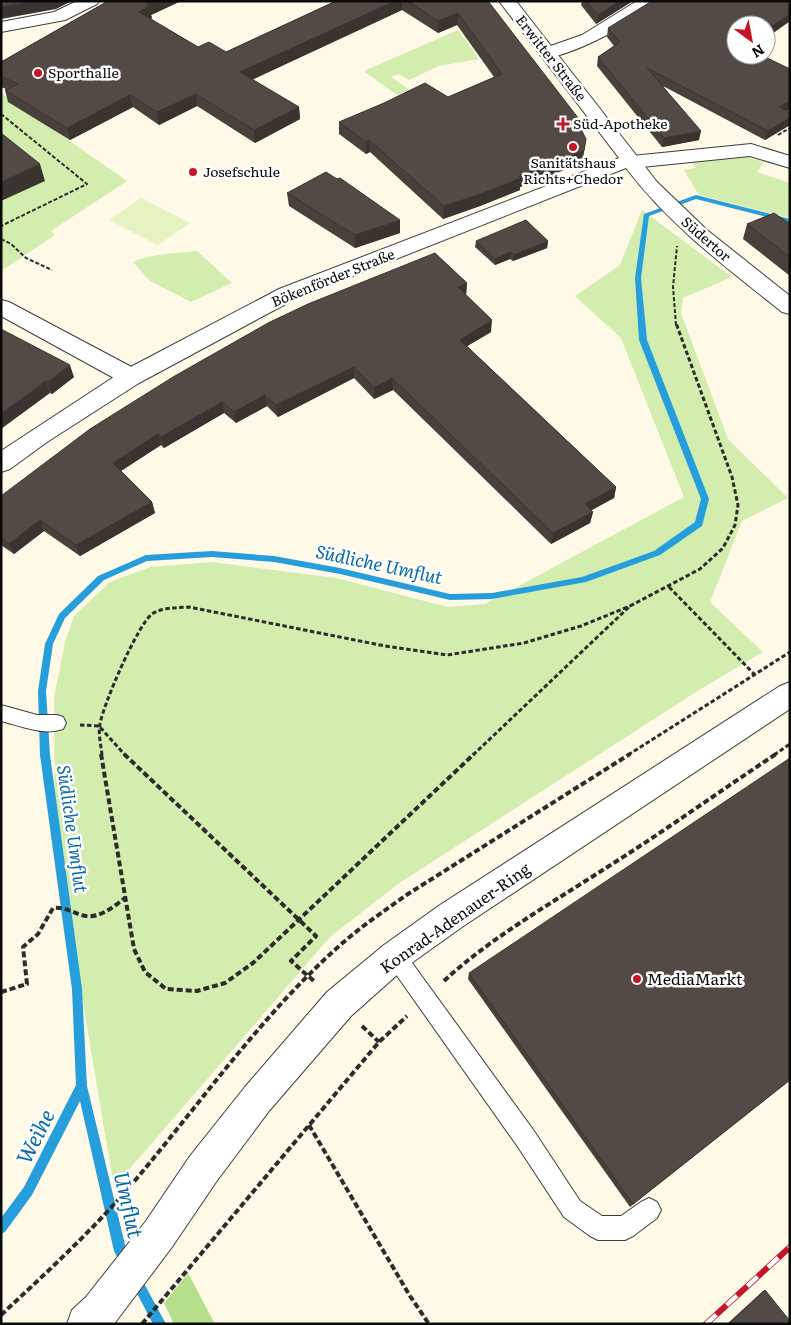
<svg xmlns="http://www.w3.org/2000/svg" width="791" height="1325" font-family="Literata,serif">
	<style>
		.green { fill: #d2edad }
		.forest { fill: #b6df8b }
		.pitch { fill: #e5f3c0 }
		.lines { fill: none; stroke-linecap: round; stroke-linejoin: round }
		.stream { fill: #259edb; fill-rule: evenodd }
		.service-casing { stroke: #3d3d3d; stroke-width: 2 }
		.minor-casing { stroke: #3d3d3d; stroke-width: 2 }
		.tertiary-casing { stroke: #3d3d3d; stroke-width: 2 }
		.path-far2 { stroke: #2c2c2c; stroke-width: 2; stroke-dasharray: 4 2; stroke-linecap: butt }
		.path-far1 { stroke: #2c2c2c; stroke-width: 3; stroke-dasharray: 4.5 2.5; stroke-linecap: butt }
		.path { stroke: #2c2c2c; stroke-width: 4; stroke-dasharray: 6 3; stroke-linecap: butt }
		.service { fill: #fff; fill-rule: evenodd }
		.minor { fill: #fff; fill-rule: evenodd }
		.tertiary { fill: #fff; fill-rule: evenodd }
		.rail-casing { stroke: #c61529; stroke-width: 6 }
		.rail { stroke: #fff; stroke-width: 4.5; stroke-dasharray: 14; stroke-linecap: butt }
		.wall { fill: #47403b }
		.shaded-wall { fill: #3a3430 }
		.building { fill: #534a45; stroke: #3a3430 }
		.poi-dot { fill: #c61529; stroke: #fff; stroke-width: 2 }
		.labels { text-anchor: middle; stroke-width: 5; stroke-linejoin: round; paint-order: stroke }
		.far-street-label { font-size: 14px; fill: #0a0a0a; stroke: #fff }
		.far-poi-label { font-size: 14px; fill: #0a0a0a; stroke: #fff; text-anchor: start }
		.street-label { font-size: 16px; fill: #0a0a0a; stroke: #fff }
		.poi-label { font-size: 16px; fill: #0a0a0a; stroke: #fff; text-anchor: start }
		.water-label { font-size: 18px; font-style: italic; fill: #096ba6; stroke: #fff }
		.near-water-label { font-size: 21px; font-style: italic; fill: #096ba6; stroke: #fff }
	</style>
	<rect width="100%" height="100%" fill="#fff9e7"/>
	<!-- green -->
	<path class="green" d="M458 30 479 59 439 66 409 80 399 74 391 77 410 90 397 95 364 71Z
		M1 93 127 181 51 231 55 235 1 271Z
		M747 157 764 162 757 172 790 183V218L699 195 684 170 696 168 691 161Z
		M642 210 732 277 683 298 681 313 728 439 788 498 742 521 710 602 763 652 699 690 398 884 330 937 114 1187 55 837 54 698 65 642 74 616 110 582 150 567 212 562 336 578 448 607 485 604 684 497 621 338 575 296 620 265Z
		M197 251 232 283 191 302 150 281 133 262C153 253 175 254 197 251Z"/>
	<!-- forest -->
	<path class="forest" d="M188 1273 215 1324H174L164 1303Z"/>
	<!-- pitch -->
	<path class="pitch" d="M141 198 190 223 158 245 109 220Z"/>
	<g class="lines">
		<!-- stream -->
		<path class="stream" d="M696 195 790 219V223L696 199 649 216 641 278 647 340 709 499 702 526 660 555 586 582 492 599 450 600 340 574 274 562 212 557 147 561 104 580 65 618 53 644 46 691 50 755 82 989 87 1086 126 1249 132 1262 130 1266 126 1268 122 1266 114 1251 80 1101 32 1195 5 1232 1 1234V1218L24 1187 76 1085 72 989 40 755 38 691 45 644 59 614 98 576 146 555 212 551 274 556 340 568 450 594 492 593 582 577 654 551 695 522 701 499 639 340 635 278 644 214Z
			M136 1274 140 1276 166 1324H153L130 1280 132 1276Z"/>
		<!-- service casing -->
		<g class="service-casing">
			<path id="service" d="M1 705 37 715H57L63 717 66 723 63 729C43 736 21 726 1 721Z
				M395 946 402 949 534 1131 580 1201 602 1216H621L641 1202 649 1198 657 1202 661 1210 657 1218 633 1236 625 1240H598L590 1236 564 1217 518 1147 388 963 385 956 388 949Z"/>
		</g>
		<!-- minor casing -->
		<g class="minor-casing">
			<path id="minor" d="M77 1H99L97 4 65 20 1 32V22L54 12Z
				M637 1H657C645 18 562 62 542 57L539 53 542 49 582 35Z
				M751 144 790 156V168L750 156 632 168 625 166 622 162 625 158 632 156Z
				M1 300 9 302 139 371 142 377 139 383 131 385 123 383 1 316Z"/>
		</g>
		<!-- tertiary casing -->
		<g class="tertiary-casing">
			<path id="tertiary" d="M499 1H516L657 182 707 230 790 296V314L782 312C727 268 669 225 626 168L295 299 139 383 47 442 10 469 1 472V451L123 371 279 289 619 158Z
				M790 682V709L462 927 406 967 351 1016 269 1111 216 1182 172 1247 114 1324H67L72 1310 86 1297 146 1221 190 1156 245 1087 327 992 384 945 440 905 780 686Z"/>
		</g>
		<!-- path-far2 -->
		<path class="path-far2" d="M1 114 87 184 1 226
			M778 135 790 128
			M1 239 11 244 26 258 52 270
			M676 325 673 287 677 246"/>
		<!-- path-far1 -->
		<path class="path-far1" d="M669 587 755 675
			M630 606 700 569 723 548 735 525 738 505 732 477 676 323
			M80 725 99 726 125 755
			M102 755C101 745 98 734 100 724 103 705 138 624 152 614 163 607 176 608 189 607L385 646 447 655 524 643 581 626 630 606
			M473 755 630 606
			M628 755 790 652
			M774 755 790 744"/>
		<!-- path -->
		<path class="path" d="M101 754 134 949 145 972 166 989 197 991 225 983 253 963 474 754
			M124 754 316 936 291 961 315 982
			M444 981C490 938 555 901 609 866 666 830 720 791 776 754
			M1 992 27 984 23 947 38 934 53 908C64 907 70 911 81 915 98 920 112 908 125 898
			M362 1026 379 1042
			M309 1125 410 1296 429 1324
			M1 1315C46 1273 92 1231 132 1184 200 1104 260 1017 338 947 360 927 384 911 408 894L630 754
			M142 1324 379 1042 407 1016"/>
		<!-- service -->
		<use href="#service" class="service"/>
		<!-- minor -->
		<use href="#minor" class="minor"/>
		<!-- tertiary -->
		<use href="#tertiary" class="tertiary"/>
		<!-- rail casing -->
		<g class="rail-casing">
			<path id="rail" d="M706 1324 790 1247"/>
		</g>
		<!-- rail -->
		<use href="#rail" class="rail"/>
	</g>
	<!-- wall -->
	<path class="wall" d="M108 1H181L151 15 152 18 151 19 198 47 226 52 336 1H488L581 129 584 151 582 163 520 187V190L480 206 443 219 370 152 366 154 339 134V122L448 97 494 77 457 25 438 33 402 10 252 80 299 107 300 119 255 143 197 106 159 125 133 107 70 140 8 102 5 90 6 89 1 87V62Z
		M582 1H633L596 24 581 5Z
		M790 21 766 38V25L736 55 790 69V109L787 111 790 112V125L765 140 663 86 699 140 662 147 597 66 598 57 614 46 607 37 608 28Z
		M287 193 400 233 355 248 289 206Z
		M747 224H790V276L743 239Z
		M476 241H548L547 248 513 261 510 259 495 265 475 247Z
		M467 283 466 295 491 332 467 346 616 487 614 498 591 510 593 512 590 523 551 544 393 390 374 399 354 378 278 417 267 406 236 423 224 413 164 448 161 445 121 471 152 502 155 513 80 556 44 531 14 554 1 545V496Z
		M1 329 74 377 52 394 50 393Z
		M469 973 790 1080 630 1207 468 979Z
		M765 1290 790 1324H727L763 1291Z"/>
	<!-- shaded-wall -->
	<path class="shaded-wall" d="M30 1H72L56 9 1 19V7Z
		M153 1H181L151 15 152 18 141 24 139 12 146 4Z
		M395 1H402V10L242 84 240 72Z
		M620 1H633L596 24 598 15Z
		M458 13 457 25 438 33V21Z
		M790 14V21L766 38V30Z
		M196 94 197 106 159 125 157 112Z
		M130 95 133 107 70 140 67 128Z
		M790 101V109L777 116 779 107Z
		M299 107 300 119 255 143 254 130Z
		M790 118V125L765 140 768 131Z
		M701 131 699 140 662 147 664 138Z
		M586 139 582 163 520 187V190L480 206 443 219 444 206 519 176Z
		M369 140 370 152 366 154V142Z
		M40 164 45 181 1 201V182Z
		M400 220V233L355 248V235Z
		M548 241 547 248 513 261 514 255Z
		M511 252 510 259 495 265V259Z
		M467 283 466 295 458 287Z
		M492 320 491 332 459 351 460 340Z
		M70 365 74 377 52 394 48 382Z
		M354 367V378L278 417 276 405Z
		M392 378 393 390 374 399V388Z
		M46 381 50 393 1 429V413Z
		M265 395 267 406 236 423 234 412Z
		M222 402 224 413 164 448 161 437Z
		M158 434 161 445 116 474 113 463Z
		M616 487 614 498 583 515 585 504Z
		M152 502 155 513 80 556 76 545Z
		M593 512 590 523 551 544 553 533Z
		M40 520 44 531 14 554 9 544Z"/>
	<!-- building -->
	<path class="building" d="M1 1H30L1 7Z
		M108 1H153L146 4 150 6 139 12 198 47 209 42 226 52 336 1H395L240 72 299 107 254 130 196 94 157 112 130 95 67 128 5 90 18 84 1 76V62Z
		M408 1H488L582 123 579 125 586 139 584 151 519 176 521 178 481 194 444 206 369 140 366 142 339 122 384 103 425 83 448 97 502 74 458 13 438 21Z
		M586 1H620L598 15Z
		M652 1H790V14L766 30V25H736V55H761L790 69V101L779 107 790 112V118L768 131 647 68 701 131 664 138 598 57 620 42 608 28Z
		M1 133 40 164 1 182Z
		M326 172 337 179 340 178 400 220 355 235 287 193Z
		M774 213 790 224V257L747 224Z
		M526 220 548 241 514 255 511 252 495 259 476 241Z
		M435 253 467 283 458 287 492 320 460 340 616 487 585 504 593 512 553 533 392 378 374 388 354 367 276 405 265 395 234 412 222 402 161 437 158 434 113 463 152 502 76 545 40 520 9 544 1 538V496L90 429 173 377 268 323 308 304Z
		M1 329 70 365 48 382 46 381 1 413Z
		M790 758V1080L633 1204 469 973Z
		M765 1290 790 1321V1324H729Z"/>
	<!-- markers -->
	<g class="poi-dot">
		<circle cx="38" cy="73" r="5"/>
		<path d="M560.5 116.5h5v5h5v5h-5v5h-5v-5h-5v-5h5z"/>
		<circle cx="573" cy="147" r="5"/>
		<circle cx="193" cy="172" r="5"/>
		<circle cx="637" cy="979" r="5"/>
	</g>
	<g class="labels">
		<!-- far-street labels -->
		<g class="far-street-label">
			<text transform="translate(551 58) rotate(52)" y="5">Erwitter Straße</text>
			<text transform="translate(706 239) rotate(41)" y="5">Südertor</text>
			<text transform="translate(333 278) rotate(-22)" y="5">Bökenförder Straße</text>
		</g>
		<!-- far-poi labels -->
		<g class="far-poi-label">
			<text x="48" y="78">Sporthalle</text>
			<text x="573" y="129">Süd-Apotheke</text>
			<text x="573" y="168" text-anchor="middle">Sanitätshaus<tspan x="573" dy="16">Richts+Chedor</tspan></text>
			<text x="203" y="177">Josefschule</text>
		</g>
		<!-- street labels -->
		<g class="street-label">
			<text transform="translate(455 918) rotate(-35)" y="6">Konrad-Adenauer-Ring</text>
		</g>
		<!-- poi labels -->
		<g class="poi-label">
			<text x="647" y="985">MediaMarkt</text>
		</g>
		<!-- water labels -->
		<g class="water-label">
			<text transform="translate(379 565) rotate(12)" y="6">Südliche Umflut</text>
			<text transform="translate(72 829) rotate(82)" y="6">Südliche Umflut</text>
		</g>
		<!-- near-water labels -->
		<g class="near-water-label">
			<text transform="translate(36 1137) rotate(-63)" y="7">Weihe</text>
			<text transform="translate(128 1205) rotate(77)" y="7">Umflut</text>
		</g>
	</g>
	<!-- border -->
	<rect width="791" height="1325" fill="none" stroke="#0a0a0a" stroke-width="5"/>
	<!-- north arrow -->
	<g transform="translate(751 40) rotate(148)"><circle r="24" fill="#ffffff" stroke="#9d9d9d"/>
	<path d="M0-4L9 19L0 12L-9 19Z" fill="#c61529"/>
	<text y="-8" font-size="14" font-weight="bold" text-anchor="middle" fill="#0a0a0a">N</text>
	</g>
</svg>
